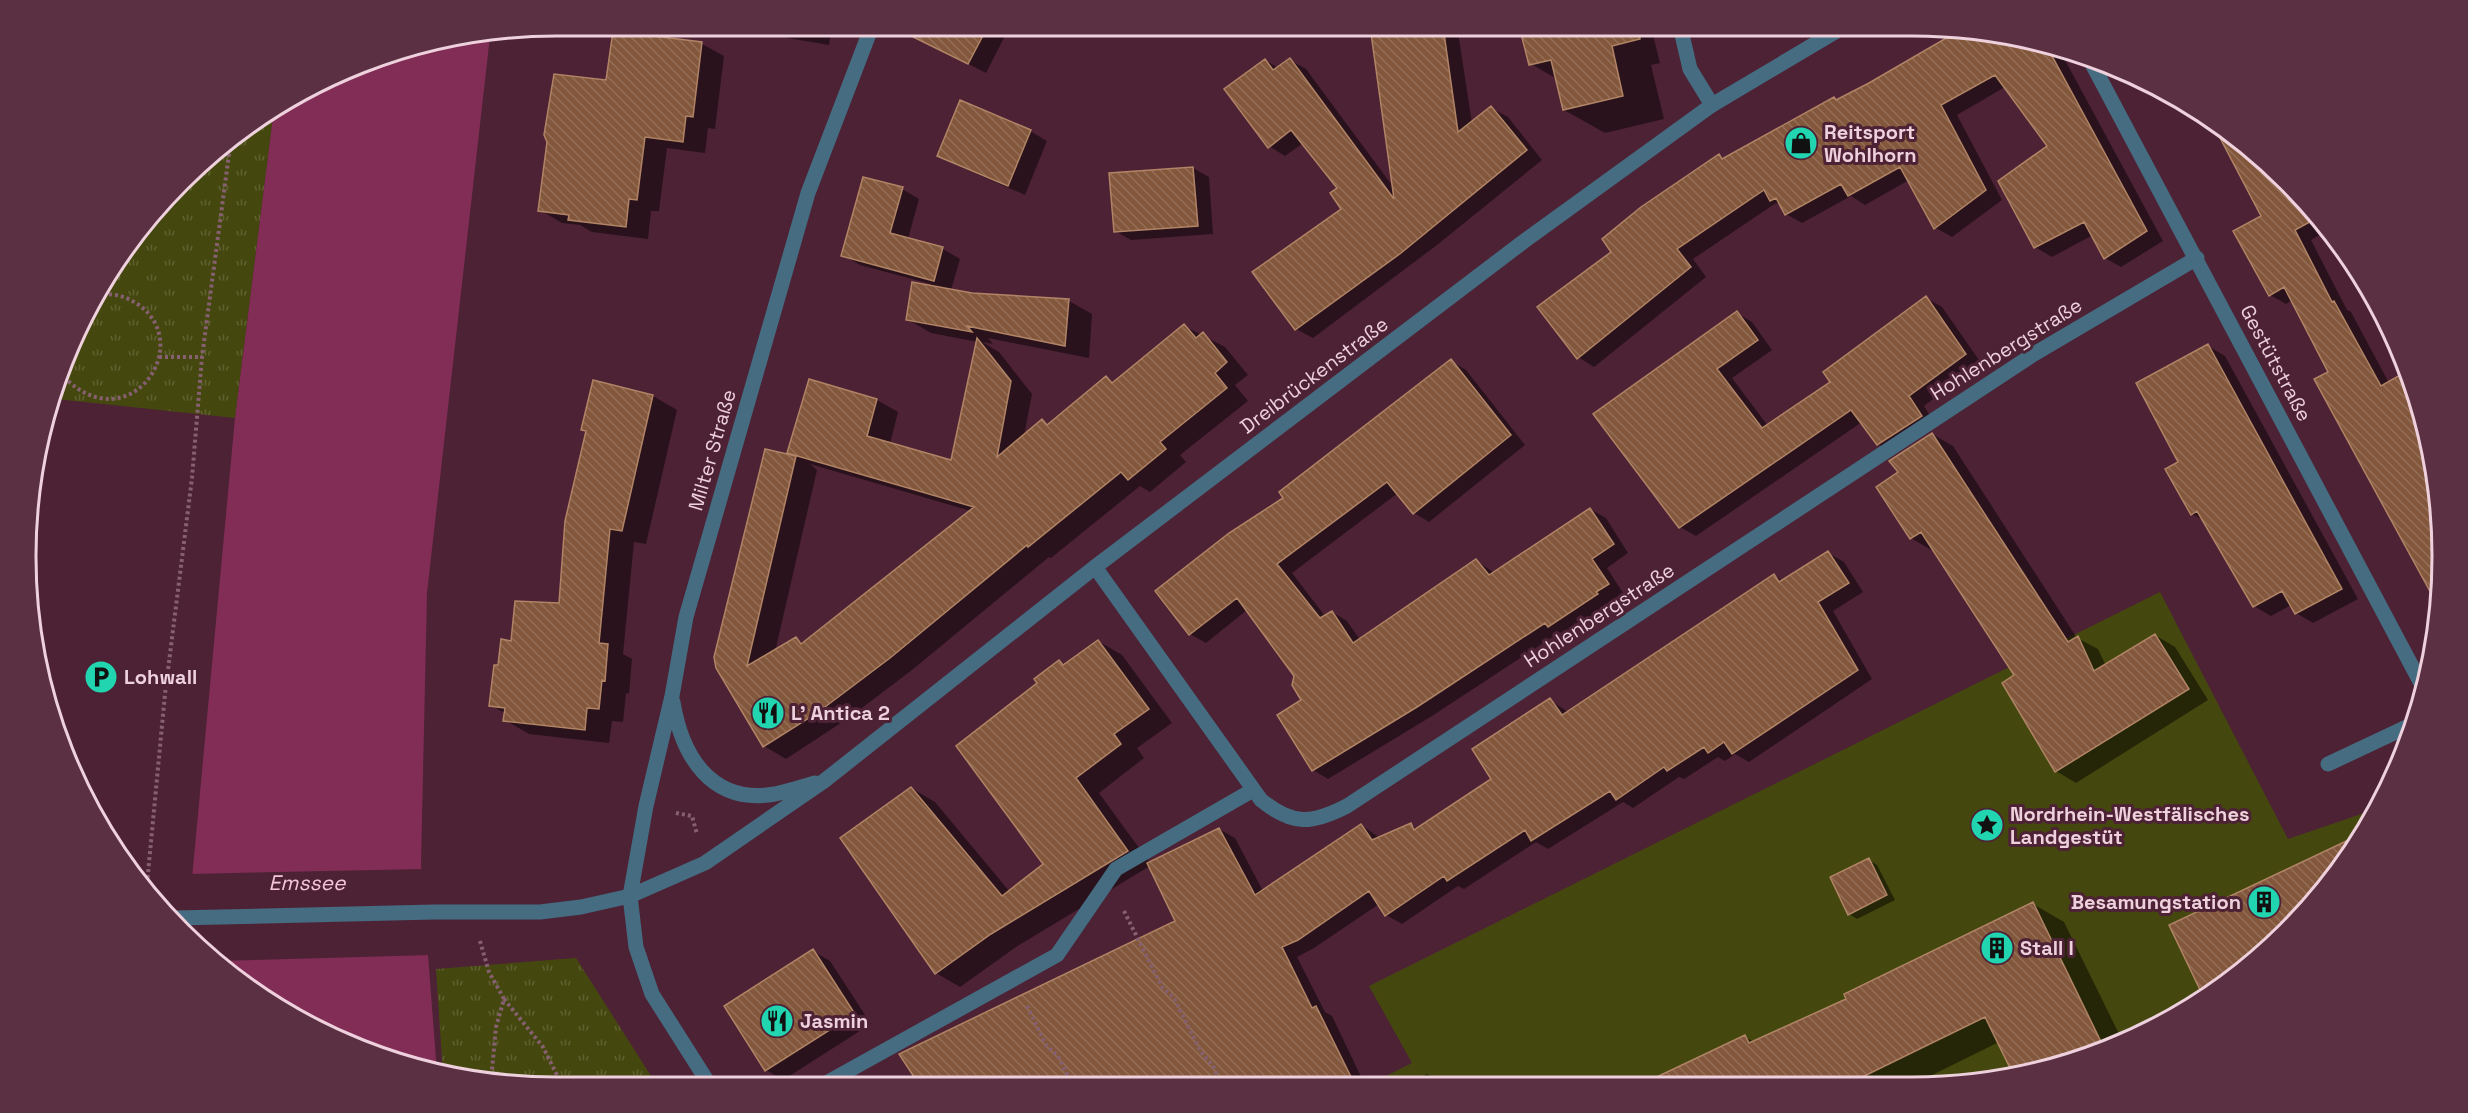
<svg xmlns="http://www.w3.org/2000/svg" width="2468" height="1113" font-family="'Space Grotesk',sans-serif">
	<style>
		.grass { fill: #44480e }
		.park { fill: url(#park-tufts) }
		.water { fill: #822d56 }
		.pier { fill: #4d2235 }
		.shadow { fill: #0007; fill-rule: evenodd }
		.building { fill: url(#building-back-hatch); stroke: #b18466; stroke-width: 1.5 }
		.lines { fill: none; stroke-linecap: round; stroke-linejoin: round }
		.path { stroke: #866070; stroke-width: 4; stroke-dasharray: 3 3; stroke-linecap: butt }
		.service { stroke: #456c81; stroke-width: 15 }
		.minor { stroke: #456c81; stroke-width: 15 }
		.tertiary { stroke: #456c81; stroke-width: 15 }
		.labels { text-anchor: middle; stroke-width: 6; stroke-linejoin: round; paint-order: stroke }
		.poi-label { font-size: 20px; font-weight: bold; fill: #eed1dc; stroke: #4d2235; text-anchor: start }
		.street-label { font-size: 20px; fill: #eed1dc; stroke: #4d2235 }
		.water-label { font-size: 21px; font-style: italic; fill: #f6c4d7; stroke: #4d2235 }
		.rim { fill: none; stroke: #eed1dc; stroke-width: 3 }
	</style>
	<defs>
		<pattern id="park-tufts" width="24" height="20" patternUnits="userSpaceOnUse" patternTransform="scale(1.5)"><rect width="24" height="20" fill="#44480e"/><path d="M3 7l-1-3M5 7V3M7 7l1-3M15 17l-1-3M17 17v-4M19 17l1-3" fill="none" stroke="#5f6130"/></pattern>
		<pattern id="building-back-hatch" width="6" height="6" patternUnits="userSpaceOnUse" patternTransform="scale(1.5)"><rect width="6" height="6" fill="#82573b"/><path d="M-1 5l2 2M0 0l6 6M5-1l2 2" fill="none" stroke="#946e57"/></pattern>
	</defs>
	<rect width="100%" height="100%" fill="#4d2235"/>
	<!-- grass -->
	<path class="grass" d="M2160 592 2288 839 2373 810 2333 879 2235 978 2115 1047 1981 1083 1368 1085 1412 1063 1369 986Z"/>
	<!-- park -->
	<path class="park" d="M274 109 235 418 56 399 96 291 207 157Z
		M576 958 658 1087H556L453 1077 443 1074 436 969Z"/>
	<!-- water -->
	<path class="water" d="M490 36 427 593 421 864 437 1072 354 1047 207 956 187 932 235 418 274 109 291 96 385 54Z"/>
	<!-- pier -->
	<path class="pier" d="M424 869 431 955 216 961 207 956 184 929 189 874Z"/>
	<!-- shadow -->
	<path class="shadow" d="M774 26H832L829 45 788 38 774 30Z
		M934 26H1010L986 73 926 42Z
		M1371 26H1457L1472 123 1491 108 1508 117 1542 160 1437 245 1313 338 1296 329 1343 209 1339 188 1303 143 1285 156 1269 146 1265 60 1278 68 1290 60 1306 69 1394 188Z
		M1521 26H1643L1652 31 1660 63 1651 65 1664 119 1605 133 1564 110 1557 79 1531 64Z
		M1961 30 2015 36 2059 49 2163 241 2121 267 2105 258 2093 235 2052 257 2035 247 2049 146 2005 87 1957 115 2002 200 1952 237 1936 228 1909 180 1865 205 1851 196 1802 223 1786 214 1782 206 1776 203 1693 259 1706 277 1594 367 1578 357 1613 252 1719 156 1725 159 1834 99 1838 101Z
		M702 44 724 56 715 129 708 128 705 153 667 148 659 211H651L648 239 592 232 580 225 562 223 540 210 607 82Z
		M1030 131 1047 141 1025 195 956 165 939 155Z
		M1193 168 1209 177 1213 234 1131 240 1115 231 1111 175Z
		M2287 181 2328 230 2311 240 2347 310 2351 312 2389 383 2408 372 2432 453 2442 556 2439 588 2293 300 2286 304 2270 295 2264 217Z
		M902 189 919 199 908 239 943 249 960 259 951 290 972 294 1069 301 1092 314 1089 358 988 338 993 344 982 342 999 352 1032 394 1024 436 1042 421 1049 425 1106 378 1114 383 1184 326 1225 347 1248 375 1235 385 1248 401 1180 455 1186 462 1150 492 1140 486 1051 558 1049 557 912 670 850 717 786 759 764 746 717 668 766 451 797 458 789 452 877 400 898 412 890 444 952 462 978 342 931 333 907 319 931 284 860 265 843 255ZM810 464 971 511 804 644 796 639 775 652 817 470Z
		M1926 298 1942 307 1981 363 1924 406 1936 425 1894 453 1878 444 1862 422 1696 536 1680 527 1595 415 1737 313 1752 322 1772 350 1732 378 1768 426 1832 382Z
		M2208 346 2225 356 2358 599 2313 623 2296 613 2291 605 2271 616 2254 606 2205 521 2192 514 2180 463Z
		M1451 361 1466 370 1525 445 1429 522 1414 513 1398 493 1292 573 1325 616 1332 612 1347 621 1360 640 1476 560 1494 573 1590 509 1606 518 1628 553 1607 568 1623 593 1611 601 1612 603 1564 635 1560 632 1432 716 1328 779 1313 770 1303 701 1296 676 1247 610 1206 643 1190 634 1157 591 1285 498Z
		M653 396 677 410 646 544 634 542 623 654 632 659 629 694 626 693 623 722 612 721 609 743 529 734 505 720 506 714 491 705 500 667 512 642 560 605 587 432 583 430Z
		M1932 434 1953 446 2077 638 2098 649 2106 666 2155 635 2175 647 2208 700 2076 783 2056 771 2016 676 1934 548 1931 550 1911 538 1900 473Z
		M1828 553 1844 562 1863 592 1833 611 1872 679 1749 762 1735 754 1725 761 1718 757 1684 779 1679 777 1633 808 1623 802 1548 849 1536 842 1464 889 1458 886 1402 924 1386 915 1379 904 1314 948 1297 957 1325 1012 1332 1016 1365 1085H1285L1280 1075 1259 1085 971 1086 945 1032 1177 921 1150 866 1016 947 960 987 936 973 911 788 935 802 1010 892 1045 864 1039 684 1059 662 1065 665 1098 641 1122 655 1172 723 1137 748 1144 758 1099 793 1150 863 1219 829 1235 838 1263 891 1361 825 1380 838 1411 825 1418 829 1493 779 1550 700 1568 712 1774 575 1783 581Z
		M1869 860 1877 865 1895 900 1857 919 1849 914Z
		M2033 904 2064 922 2123 1042 2115 1047 2014 1074 1999 1042 1916 1083 1904 1081 1898 1083 1646 1084 1745 1037 1754 1042 1848 1000Z
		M813 951 830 961 871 1024 783 1080 766 1070Z
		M1427 1074 1435 1079 1438 1085H1405Z"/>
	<!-- building -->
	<path class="building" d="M891 26H988L968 64Z
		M1370 26H1443L1458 132 1491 106 1527 150 1401 253 1295 330 1252 272 1341 209 1330 193 1337 188 1291 130 1268 148 1224 89 1265 59 1273 70 1290 58 1394 199Z
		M1519 26H1638L1640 39 1612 46 1623 96 1563 110 1551 60 1529 65Z
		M1960 30 2015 36 2046 45 2147 231 2104 259 2084 222 2034 248 1998 181 2047 146 1995 75 1941 105 1986 190 1934 229 1900 167 1848 196 1841 184 1785 215 1776 198 1770 201 1764 190 1677 249 1691 267 1577 359 1537 307 1611 252 1602 239 1641 207 1719 154 1722 159 1834 97 1836 100 1869 83Z
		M613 31 702 42 693 117 686 116 683 142 645 137 637 200 629 199 626 227 568 220 569 215 538 211 547 142 544 135 554 74 606 80Z
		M960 100 1031 130 1008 186 937 156Z
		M2209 117 2287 181 2317 218 2295 230 2332 302 2334 301 2381 386 2407 371 2432 453 2442 556 2438 606 2314 379 2328 372 2284 287 2269 296 2233 231 2261 216Z
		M1193 167 1198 226 1114 232 1109 173Z
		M863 177 903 187 890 233 943 247 934 281 841 256Z
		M912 282 972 293 1069 299 1065 346 967 326 972 332 906 320Z
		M1926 296 1966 354 1909 396 1922 416 1877 445 1851 410 1679 528 1593 414 1737 311 1758 340 1717 369 1762 428 1830 382 1823 372Z
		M1184 324 1196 338 1203 332 1227 362 1215 373 1227 388 1160 442 1166 449 1128 480 1121 472 1028 547 1027 545 890 658 817 713 763 747 716 668 714 657 765 449 796 456 747 666 796 637 801 644 974 507 787 453 809 379 877 399 867 436 951 460 977 338 1011 381 997 457 1042 419 1047 425 1106 376 1112 383Z
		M2208 344 2342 589 2295 614 2282 591 2253 607 2197 511 2191 515 2165 469 2178 462 2136 383Z
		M1451 359 1511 435 1413 514 1387 482 1277 564 1320 618 1332 611 1353 643 1476 559 1489 575 1590 508 1614 544 1592 559 1609 584 1596 592 1598 594 1548 627 1545 623 1417 707 1312 771 1277 715 1301 700 1292 685 1294 676 1237 598 1189 635 1155 591 1229 533 1283 498 1279 492Z
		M593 380 653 395 622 531 610 529 599 643 608 644 605 681 602 680 599 709 587 708 585 730 503 721 505 708 489 706 494 665H498L501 639 511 641 515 601 559 603 565 521 586 431 581 430Z
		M1932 433 2068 642 2078 636 2094 671 2155 634 2189 689 2055 772 2002 683 2014 675 1921 532 1910 539 1876 487 1898 472 1889 461Z
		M1828 551 1849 583 1818 602 1858 670 1732 754 1724 742 1708 753 1704 747 1667 771 1664 767 1616 800 1610 791 1531 841 1525 830 1447 881 1444 876 1385 916 1369 891 1298 940 1282 947 1312 1008 1316 1006 1355 1085 920 1086 899 1054 1175 921 1147 863 1219 828 1255 895 1361 824 1372 840 1411 823 1414 830 1491 779 1472 749 1550 698 1562 715 1774 574 1779 582Z
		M1098 640 1149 709 1114 734 1121 744 1076 778 1128 851 991 934 935 974 840 838 911 787 1002 896 1043 864 956 746 1037 683 1034 679 1059 660 1063 665Z
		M2359 835 2333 879 2235 978 2203 996 2169 925Z
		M1869 858 1887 895 1848 915 1830 877Z
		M2033 902 2105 1050 2013 1074 1985 1017 1850 1083 1642 1084 1745 1035 1749 1043 1846 999 1844 994Z
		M813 949 855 1014 765 1071 724 1006Z"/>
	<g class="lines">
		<!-- path -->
		<path class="path" d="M159 357H202
			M64 377C128 442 196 346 139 305 126 296 111 292 95 295
			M676 813 692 816 697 834
			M147 884 165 694 192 478 202 357 231 139
			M1124 911 1162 987 1174 998 1201 1052 1213 1066 1222 1085
			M480 941 489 972 504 999 496 1027 491 1081
			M504 999 543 1047 563 1087
			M1027 1006 1046 1045 1058 1056 1073 1086"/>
		<!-- service -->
		<path class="service" d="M819 1087 1057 955 1116 869 1253 790"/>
		<!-- minor -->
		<path class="minor" d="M1680 26 1690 69 1712 105
			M2089 58 2424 689
			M1095 567 1261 800C1293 826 1312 824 1347 806L2034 354 2197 258
			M2328 764 2413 724
			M175 918 435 912H540L581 907 630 896"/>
		<!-- tertiary -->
		<path class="tertiary" d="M673 702C682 757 712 805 775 794 789 791 802 787 815 783
			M630 896 705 863 824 781 1095 567 1523 242 1712 105 1845 26
			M711 1087 652 994 636 947 630 896 646 806 672 696 686 617 808 193 872 26"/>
	</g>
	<!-- icons -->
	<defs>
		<g id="shop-disc" transform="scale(1.725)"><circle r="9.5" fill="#20d5b0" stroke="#4d2235"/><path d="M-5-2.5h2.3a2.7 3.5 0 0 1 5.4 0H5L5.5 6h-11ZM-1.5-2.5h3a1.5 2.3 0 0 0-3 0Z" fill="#111"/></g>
		<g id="parking-disc" transform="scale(1.725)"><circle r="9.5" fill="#20d5b0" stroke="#4d2235"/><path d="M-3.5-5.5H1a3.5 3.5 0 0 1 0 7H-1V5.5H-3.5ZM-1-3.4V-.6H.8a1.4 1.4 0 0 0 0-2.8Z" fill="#111"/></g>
		<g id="restaurant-disc" transform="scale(1.725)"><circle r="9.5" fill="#20d5b0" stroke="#4d2235"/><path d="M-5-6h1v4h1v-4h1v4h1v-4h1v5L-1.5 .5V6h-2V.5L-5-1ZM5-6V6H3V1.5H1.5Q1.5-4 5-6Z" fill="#111"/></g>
		<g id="sight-disc" transform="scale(1.725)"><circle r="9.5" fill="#20d5b0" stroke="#4d2235"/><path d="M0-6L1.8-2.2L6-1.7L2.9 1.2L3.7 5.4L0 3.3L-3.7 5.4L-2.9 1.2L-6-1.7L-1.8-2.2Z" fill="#111"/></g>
		<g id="building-disc" transform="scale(1.725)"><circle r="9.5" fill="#20d5b0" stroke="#4d2235"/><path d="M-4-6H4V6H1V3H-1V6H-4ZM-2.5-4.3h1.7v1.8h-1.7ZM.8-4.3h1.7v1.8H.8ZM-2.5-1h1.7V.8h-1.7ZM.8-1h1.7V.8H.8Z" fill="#111"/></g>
	</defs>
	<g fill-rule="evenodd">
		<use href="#shop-disc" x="1801" y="143"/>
		<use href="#parking-disc" x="101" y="677"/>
		<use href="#restaurant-disc" x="768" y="713"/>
		<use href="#sight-disc" x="1987" y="825"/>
		<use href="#building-disc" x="2264" y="902"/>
		<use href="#building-disc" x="1997" y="948"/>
		<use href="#restaurant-disc" x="777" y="1021"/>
	</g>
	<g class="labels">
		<!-- poi labels -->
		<g class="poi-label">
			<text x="1824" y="139">Reitsport<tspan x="1824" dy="23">Wohlhorn</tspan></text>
			<text x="124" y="684">Lohwall</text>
			<text x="791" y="720">L' Antica 2</text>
			<text x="2010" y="821">Nordrhein-Westfälisches<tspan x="2010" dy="23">Landgestüt</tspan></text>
			<text x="2241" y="909" text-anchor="end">Besamungstation</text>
			<text x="2020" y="955">Stall I</text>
			<text x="800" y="1028">Jasmin</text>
		</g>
		<!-- street labels -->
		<g class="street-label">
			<text transform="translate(2006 349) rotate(-32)" y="7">Hohlenbergstraße</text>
			<text transform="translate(2276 363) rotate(62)" y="7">Gestütstraße</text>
			<text transform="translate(1314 375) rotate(-37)" y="7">Dreibrückenstraße</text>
			<text transform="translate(712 450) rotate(-74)" y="7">Milter Straße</text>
			<text transform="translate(1599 615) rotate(-33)" y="7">Hohlenbergstraße</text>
		</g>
		<!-- water labels -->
		<g class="water-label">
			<text x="307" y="890">Emssee</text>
		</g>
	</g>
	<!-- crop -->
	<path d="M0 0H2468V1113H0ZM556 36H1912A520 520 0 0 1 2432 556V557A520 520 0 0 1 1912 1077H556A520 520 0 0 1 36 557V556A520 520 0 0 1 556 36Z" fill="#5a3042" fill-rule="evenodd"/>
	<path class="rim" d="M556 36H1912A520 520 0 0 1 2432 556V557A520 520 0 0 1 1912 1077H556A520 520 0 0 1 36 557V556A520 520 0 0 1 556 36Z"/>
</svg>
